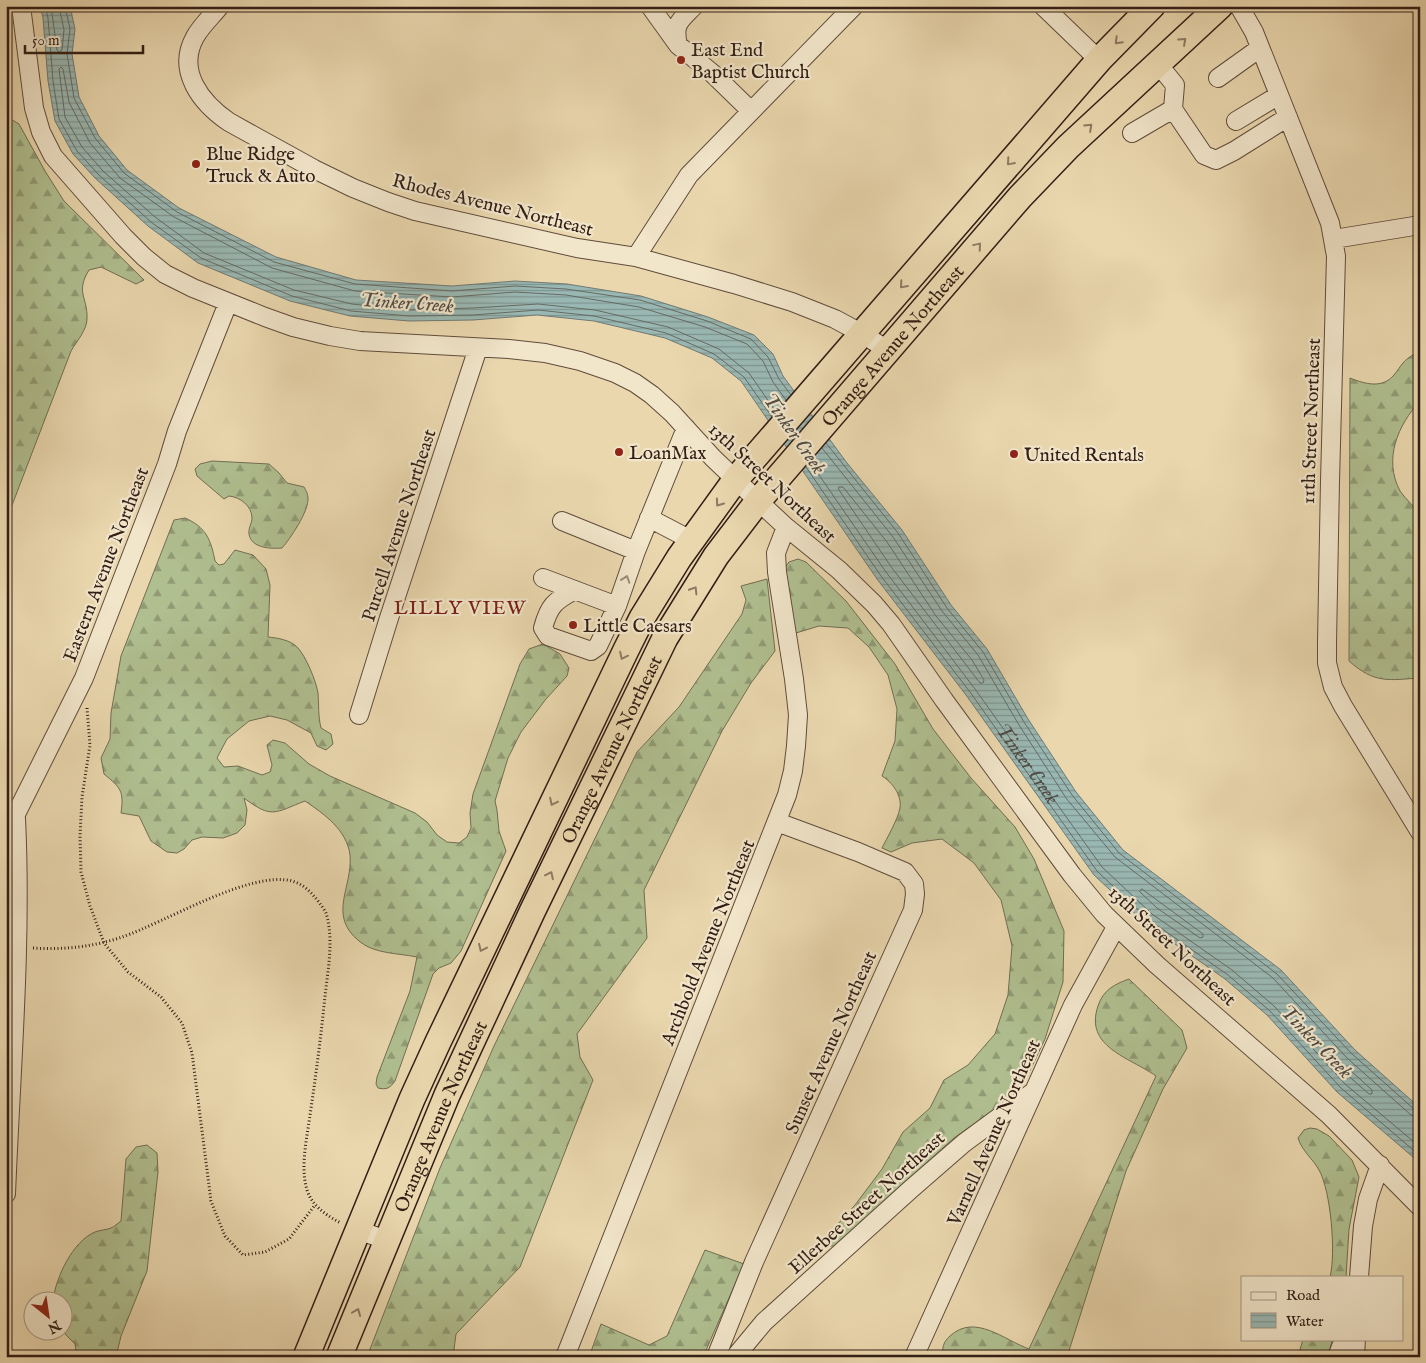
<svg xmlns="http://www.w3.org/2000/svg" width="1426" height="1363" font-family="'IM FELL English',serif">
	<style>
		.forest { fill: url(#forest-firs); stroke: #716e53 }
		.water { fill: url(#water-rules); stroke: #707a74 }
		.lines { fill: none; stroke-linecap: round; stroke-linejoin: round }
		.shore { stroke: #666b64; stroke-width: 1 }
		.minor-casing { stroke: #604c3c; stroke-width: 20 }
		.highway-casing { stroke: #321e16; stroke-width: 28 }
		.path { stroke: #321e16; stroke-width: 3; stroke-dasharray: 1 2.5; stroke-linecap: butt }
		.minor { stroke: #f1e5ca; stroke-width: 18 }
		.highway { stroke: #ead7ae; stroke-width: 25 }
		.oneway { stroke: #8e7a62 }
		.oneway2 { stroke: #9b8b79 }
		.poi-dot { fill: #8f2418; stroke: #f1e5ca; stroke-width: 2 }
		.labels { text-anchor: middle; stroke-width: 4.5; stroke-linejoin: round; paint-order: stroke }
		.poi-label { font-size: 19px; fill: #321e16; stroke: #f1e5ca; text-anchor: start }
		.street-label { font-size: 19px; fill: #321e16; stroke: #f1e5ca }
		.water-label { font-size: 20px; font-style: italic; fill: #514c45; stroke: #f1e5ca }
		.neighbourhood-label { font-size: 20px; letter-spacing: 1px; fill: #7a1f14; stroke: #f1e5ca }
	</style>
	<defs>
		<pattern id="forest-firs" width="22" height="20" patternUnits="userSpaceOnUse" patternTransform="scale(1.25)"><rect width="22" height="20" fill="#b0bf90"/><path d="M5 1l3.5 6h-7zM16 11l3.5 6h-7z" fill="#909b75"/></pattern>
		<pattern id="water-rules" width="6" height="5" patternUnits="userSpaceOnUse" patternTransform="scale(1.25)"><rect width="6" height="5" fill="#9ab8b3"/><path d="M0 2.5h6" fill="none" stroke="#7e9591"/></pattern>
	</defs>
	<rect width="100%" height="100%" fill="#ead7ae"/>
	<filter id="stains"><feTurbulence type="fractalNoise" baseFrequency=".004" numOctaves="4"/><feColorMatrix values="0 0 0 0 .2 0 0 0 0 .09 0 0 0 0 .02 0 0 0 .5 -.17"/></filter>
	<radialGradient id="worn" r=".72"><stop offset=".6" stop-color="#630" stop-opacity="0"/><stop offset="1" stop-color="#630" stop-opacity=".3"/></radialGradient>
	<!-- forest -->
	<path class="forest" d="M9 118 19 124 45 171 64 201 144 280 136 284 101 267 89 270C75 293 88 297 87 319 87 330 76 342 71 351L6 521V119Z
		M1415 354H1420V401C1398 425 1383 459 1400 491 1406 500 1415 506 1420 516V678C1388 680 1375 684 1349 661L1350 378C1365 384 1382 389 1394 375 1402 365 1403 360 1415 354Z
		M212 461 269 464 279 473 287 483 304 487C306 490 308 495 308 498 309 511 290 539 282 548 270 549 251 548 249 534 248 529 252 523 252 518 252 506 240 497 229 496L224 499 197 476 195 469 200 464Z
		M185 518C206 527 211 540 215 561L219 565 224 564 235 550 253 555 266 569 270 585 268 637C278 638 290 640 297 647 306 656 316 681 318 693 319 705 318 716 321 728L331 734 333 744 326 750 317 746 311 733 287 720 270 716 249 721 227 739 217 758 224 767 238 766 262 775 270 772 272 765 267 745 273 740 285 743 309 764 330 776 415 813 427 822 437 835 447 842 459 843 467 837 471 828 470 813 473 794 520 664 529 649 543 644 560 654 569 668 567 676 546 699 521 732 508 758 495 801 497 810 499 831 506 851 461 951 451 963 439 968 433 974 395 1081C390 1088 387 1090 378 1088L376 1084 377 1077 410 991 417 957C398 953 374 954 359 941 327 915 353 887 350 855 347 830 324 814 305 801 274 813 272 819 244 798L247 810 245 825 237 833 223 838 202 837 192 840 184 849 177 853 167 852 151 841 139 816 121 813C124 791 121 788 104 774L101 758 110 739 111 713 121 656 174 520Z
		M798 559 806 562 846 601 895 664 933 729 971 778 1015 827 1034 859 1064 931 1063 982 1045 1039 1024 1083 992 1111 954 1138 834 1246H825L828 1235 855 1205 882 1169 903 1132 930 1108 944 1080 968 1065 995 1034 1008 995 1012 946 1001 900 974 863 942 839 912 843 891 852 882 848C887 838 898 819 900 808 902 795 892 782 882 776L895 741 897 709 888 675 869 647 848 628 819 626 796 633 791 627 784 569 789 562Z
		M767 579 775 651 751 683 722 731 644 890 647 938 577 1034 580 1057 593 1080 520 1267 456 1334 453 1357H367L440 1168 494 1046 637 752 679 707 742 614 746 600 741 586Z
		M1129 979 1182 1030 1187 1048 1163 1089 1126 1171 1067 1357H943C942 1348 943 1342 950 1336 975 1313 1004 1340 1029 1349L1156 1076C1129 1057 1084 1047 1098 1006 1103 990 1115 984 1129 979Z
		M1310 1128 1317 1129 1329 1136 1352 1160 1359 1177 1349 1229 1346 1277H1330C1336 1254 1331 1191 1319 1170 1313 1159 1302 1151 1298 1138L1304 1130Z
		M147 1145 157 1153 158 1172 147 1271 121 1336 116 1357H77L75 1344 62 1331V1300H53C56 1277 73 1241 95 1232 100 1230 106 1230 111 1228 114 1227 118 1223 121 1221L126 1159 136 1147Z
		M705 1250 744 1264 703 1357H589L601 1324 649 1345 667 1336Z
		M1303 1339H1333L1327 1357H1298Z"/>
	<!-- water -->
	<path class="water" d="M40 6H70L75 29 72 54 79 97 99 136 127 170 179 208 276 257 356 280 452 286 515 281 567 284 641 296 708 317 754 335 773 354 783 376 847 463 902 530 951 605 987 649 1028 719 1076 792 1123 850 1281 970 1355 1050 1420 1108V1163L1337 1092 1267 1015 1225 979 1145 923 1094 875 966 695 877 579 741 381 712 358 665 338 594 321 537 315 473 320 409 321 350 316 290 301 198 263 148 226 95 178 73 154 55 121 48 81 43 18Z"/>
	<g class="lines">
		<!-- shore -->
		<g class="shore">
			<path d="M45 6 48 18 53 81 59 119 77 151 99 175 151 222 201 258 292 296 351 311 409 316 473 315 538 310 594 316 666 333 714 354 744 377 772 417"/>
			<path d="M51 6 57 50 59 52 62 50 64 30 59 6"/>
			<path d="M65 6 70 29 67 54 74 98 95 138 124 173 177 212 274 262 355 284 452 291 515 286 566 289 640 300 707 321 751 339 768 357 779 379 791 395"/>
			<path d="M776 412 749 373 719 349 668 327 595 310 538 304 473 308 409 310 352 304 294 290 204 253 155 217 103 171 82 147 65 117 59 69 61 67 63 69 69 102 90 143 120 178 174 217 272 268 355 291 452 297 515 292 566 295 639 307 705 327 747 344 763 361 773 382 786 400"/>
			<path d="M826 443 898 533 947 608 983 652 1024 722 1072 795 1119 853 1277 974 1351 1053 1415 1110 1420 1111"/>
			<path d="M822 448 893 537 942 611 978 655 1019 725 1066 798 1115 857 1273 978 1347 1058 1411 1115 1420 1117"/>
			<path id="s1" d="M810 462 886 572 975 689 1102 867 1152 914 1232 970 1274 1006 1345 1084 1420 1147"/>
			<path d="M806 467 881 576 970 692 1097 871 1148 919 1228 975 1270 1011 1341 1088 1420 1156"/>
			<path d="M839 487H843L887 542 936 616 972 660 984 680 983 683H980L892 568 839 490Z"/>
			<path d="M1142 889 1203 934V937L1200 938 1157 908 1140 892Z"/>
			<path d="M1345 1069H1349L1372 1090V1094H1369L1345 1073Z"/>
		</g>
		<!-- minor casing -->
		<g class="minor-casing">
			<path id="minor" d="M21 6 34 108 41 132 53 156 123 236 144 257 165 274 193 288 265 317 293 327 330 336 360 341 509 349 545 353 580 361 615 373 635 383 652 395 672 413 713 458 758 501 786 527 839 570 874 604 891 624 944 700 1072 875 1104 914 1157 965 1329 1115 1420 1207
				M220 6C212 16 201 26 195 37 176 71 201 103 229 122L314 169 353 188 388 202 415 211 577 248 636 257 734 284 792 302 835 319 861 333 889 351
				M650 6 678 45 712 73 751 111
				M1043 6 1099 60
				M1239 6 1254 32 1330 223 1336 256 1330 481 1327 642V663L1333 687 1343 706 1420 832
				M678 45C673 23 680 21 694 6
				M1158 64 1175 85 1173 109 1204 155 1216 160 1234 151 1288 117
				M1218 78 1260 48
				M1236 121 1279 95
				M1132 133 1173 109
				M1334 239 1420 225
				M636 257 689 175 854 6
				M649 518 691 540
				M562 521 636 551 686 428
				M543 578 617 606
				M575 590C554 601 549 606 543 628L548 636 591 651 598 646 617 606 636 551
				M359 715 389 618 478 348
				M6 834 84 678 167 464 177 431 228 303
				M6 1194C11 1069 22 943 16 818
				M358 1230 386 1240
				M1359 1277 1363 1226 1368 1199 1380 1165
				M565 1357 787 795 793 771 796 746 798 715 794 679 777 572 776 553 786 527
				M716 1357 754 1262 913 910 915 894 914 884 905 872 858 852 777 822
				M735 1357 764 1322 911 1189 964 1143 1033 1092
				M914 1357 1073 1005 1116 927
				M1337 1357 1344 1339
				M1355 1357 1356 1339"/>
		</g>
		<!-- highway casing -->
		<g class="highway-casing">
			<g id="highway">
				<path d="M306 1357 412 1099 438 1042 626 650 642 618 679 558 736 479 1099 60 1152 6"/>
				<path id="s2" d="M339 1357 447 1095 532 912 665 638 716 556 758 501 1020 197 1068 147 1220 6"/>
			</g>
		</g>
		<!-- path -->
		<path class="path" d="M87 708 90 745 82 797 80 836 81 872 90 906 104 943 128 972 161 997 182 1023 192 1053 211 1201 225 1236 243 1255 265 1252 289 1239 315 1205
			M33 948C63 950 93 947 122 937 164 923 250 870 292 881 303 884 311 892 318 901 321 905 324 909 326 913 334 939 328 969 325 996 321 1036 316 1075 310 1115 307 1138 300 1167 307 1190 312 1206 327 1216 341 1223"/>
		<!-- minor -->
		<use href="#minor" class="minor"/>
		<!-- highway -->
		<use href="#highway" class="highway"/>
	</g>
	<!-- one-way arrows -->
	<defs><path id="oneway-chevron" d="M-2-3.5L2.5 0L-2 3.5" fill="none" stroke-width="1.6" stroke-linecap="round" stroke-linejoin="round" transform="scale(1.25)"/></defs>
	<g class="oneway">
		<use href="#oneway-chevron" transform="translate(1118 41) rotate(135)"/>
		<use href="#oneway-chevron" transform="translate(1183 41) rotate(-42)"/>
		<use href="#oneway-chevron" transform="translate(1089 127) rotate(-43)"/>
		<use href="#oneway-chevron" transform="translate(1010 162) rotate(131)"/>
		<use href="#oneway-chevron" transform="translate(978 246) rotate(-50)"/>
		<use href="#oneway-chevron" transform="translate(903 285) rotate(131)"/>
		<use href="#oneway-chevron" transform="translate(719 503) rotate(126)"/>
		<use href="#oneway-chevron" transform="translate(694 590) rotate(-58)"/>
		<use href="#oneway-chevron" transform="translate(623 656) rotate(116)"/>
		<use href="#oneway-chevron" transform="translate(553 802) rotate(116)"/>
		<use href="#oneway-chevron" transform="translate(550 875) rotate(-64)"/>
		<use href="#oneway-chevron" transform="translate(482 948) rotate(115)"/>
		<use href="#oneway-chevron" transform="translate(357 1312) rotate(-68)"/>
	</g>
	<use class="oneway2" href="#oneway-chevron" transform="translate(626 579) rotate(-71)"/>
	<!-- markers -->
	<g class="poi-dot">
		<circle cx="681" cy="60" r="5"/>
		<circle cx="196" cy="164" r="5"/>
		<circle cx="619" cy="452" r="5"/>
		<circle cx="1014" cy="454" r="5"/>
		<circle cx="573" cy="625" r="5"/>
	</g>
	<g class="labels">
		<!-- poi labels -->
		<g class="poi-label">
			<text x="691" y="56">East End<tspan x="691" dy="22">Baptist Church</tspan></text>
			<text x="206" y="160">Blue Ridge<tspan x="206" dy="22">Truck &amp; Auto</tspan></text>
			<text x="629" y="459">LoanMax</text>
			<text x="1024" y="461">United Rentals</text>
			<text x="583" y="632">Little Caesars</text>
		</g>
		<!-- street labels -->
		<g class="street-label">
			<text transform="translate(493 204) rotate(14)" y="7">Rhodes Avenue Northeast</text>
			<text dy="7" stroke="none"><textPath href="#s2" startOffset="1161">Orange Avenue Northeast</textPath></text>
			<text transform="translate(1310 421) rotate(-88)" y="7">11th Street Northeast</text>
			<text transform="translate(773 482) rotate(43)" y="7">13th Street Northeast</text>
			<text transform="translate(398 525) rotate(-72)" y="7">Purcell Avenue Northeast</text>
			<text transform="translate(105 564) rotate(-69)" y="7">Eastern Avenue Northeast</text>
			<text dy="7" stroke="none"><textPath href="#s2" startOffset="666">Orange Avenue Northeast</textPath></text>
			<text transform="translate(707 942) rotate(-68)" y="7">Archbold Avenue Northeast</text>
			<text transform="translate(1173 945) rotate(43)" y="7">13th Street Northeast</text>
			<text transform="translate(830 1042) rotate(-66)" y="7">Sunset Avenue Northeast</text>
			<text dy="7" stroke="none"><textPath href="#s2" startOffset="261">Orange Avenue Northeast</textPath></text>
			<text transform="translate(993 1132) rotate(-66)" y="7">Varnell Avenue Northeast</text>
			<text transform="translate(866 1202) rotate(-42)" y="7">Ellerbee Street Northeast</text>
		</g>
		<!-- water labels -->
		<g class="water-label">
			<text transform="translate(407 302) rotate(4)" y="7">Tinker Creek</text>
			<text transform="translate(795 433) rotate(55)" y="7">Tinker Creek</text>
			<text dy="7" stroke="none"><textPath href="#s1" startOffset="372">Tinker Creek</textPath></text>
			<text transform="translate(1317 1041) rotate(46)" y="7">Tinker Creek</text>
		</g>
		<!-- neighbourhood labels -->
		<g class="neighbourhood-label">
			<text x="460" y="614">LILLY VIEW</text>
		</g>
	</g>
	<!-- margin -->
	<rect width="1426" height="1363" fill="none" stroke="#ead7ae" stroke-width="25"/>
	<rect x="8" y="8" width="1411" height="1348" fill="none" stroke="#321e16" stroke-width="2.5"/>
	<rect x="12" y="12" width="1401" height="1338" fill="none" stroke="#321e16"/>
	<!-- legend -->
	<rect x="1241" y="1276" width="162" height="65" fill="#f1e5ca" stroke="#a59582"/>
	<rect x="1251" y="1292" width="25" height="8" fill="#f1e5ca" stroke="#a59582"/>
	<text x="1286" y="1300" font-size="15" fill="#321e16">Road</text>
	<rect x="1251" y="1313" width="25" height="15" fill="url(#water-rules)" stroke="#a59582"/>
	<text x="1286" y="1326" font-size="15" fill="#321e16">Water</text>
	<!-- north arrow -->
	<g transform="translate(48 1316) rotate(150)"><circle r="24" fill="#f1e5ca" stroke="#a59582"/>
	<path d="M0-4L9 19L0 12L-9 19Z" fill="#8f2418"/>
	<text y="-8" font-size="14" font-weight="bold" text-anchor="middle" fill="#321e16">N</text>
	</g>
	<!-- scale -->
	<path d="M25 45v8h118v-8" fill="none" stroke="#321e16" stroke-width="2.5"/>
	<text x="32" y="45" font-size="15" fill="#321e16" stroke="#f1e5ca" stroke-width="4" paint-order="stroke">50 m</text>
	<rect width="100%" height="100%" filter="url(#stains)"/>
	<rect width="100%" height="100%" fill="url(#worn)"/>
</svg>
